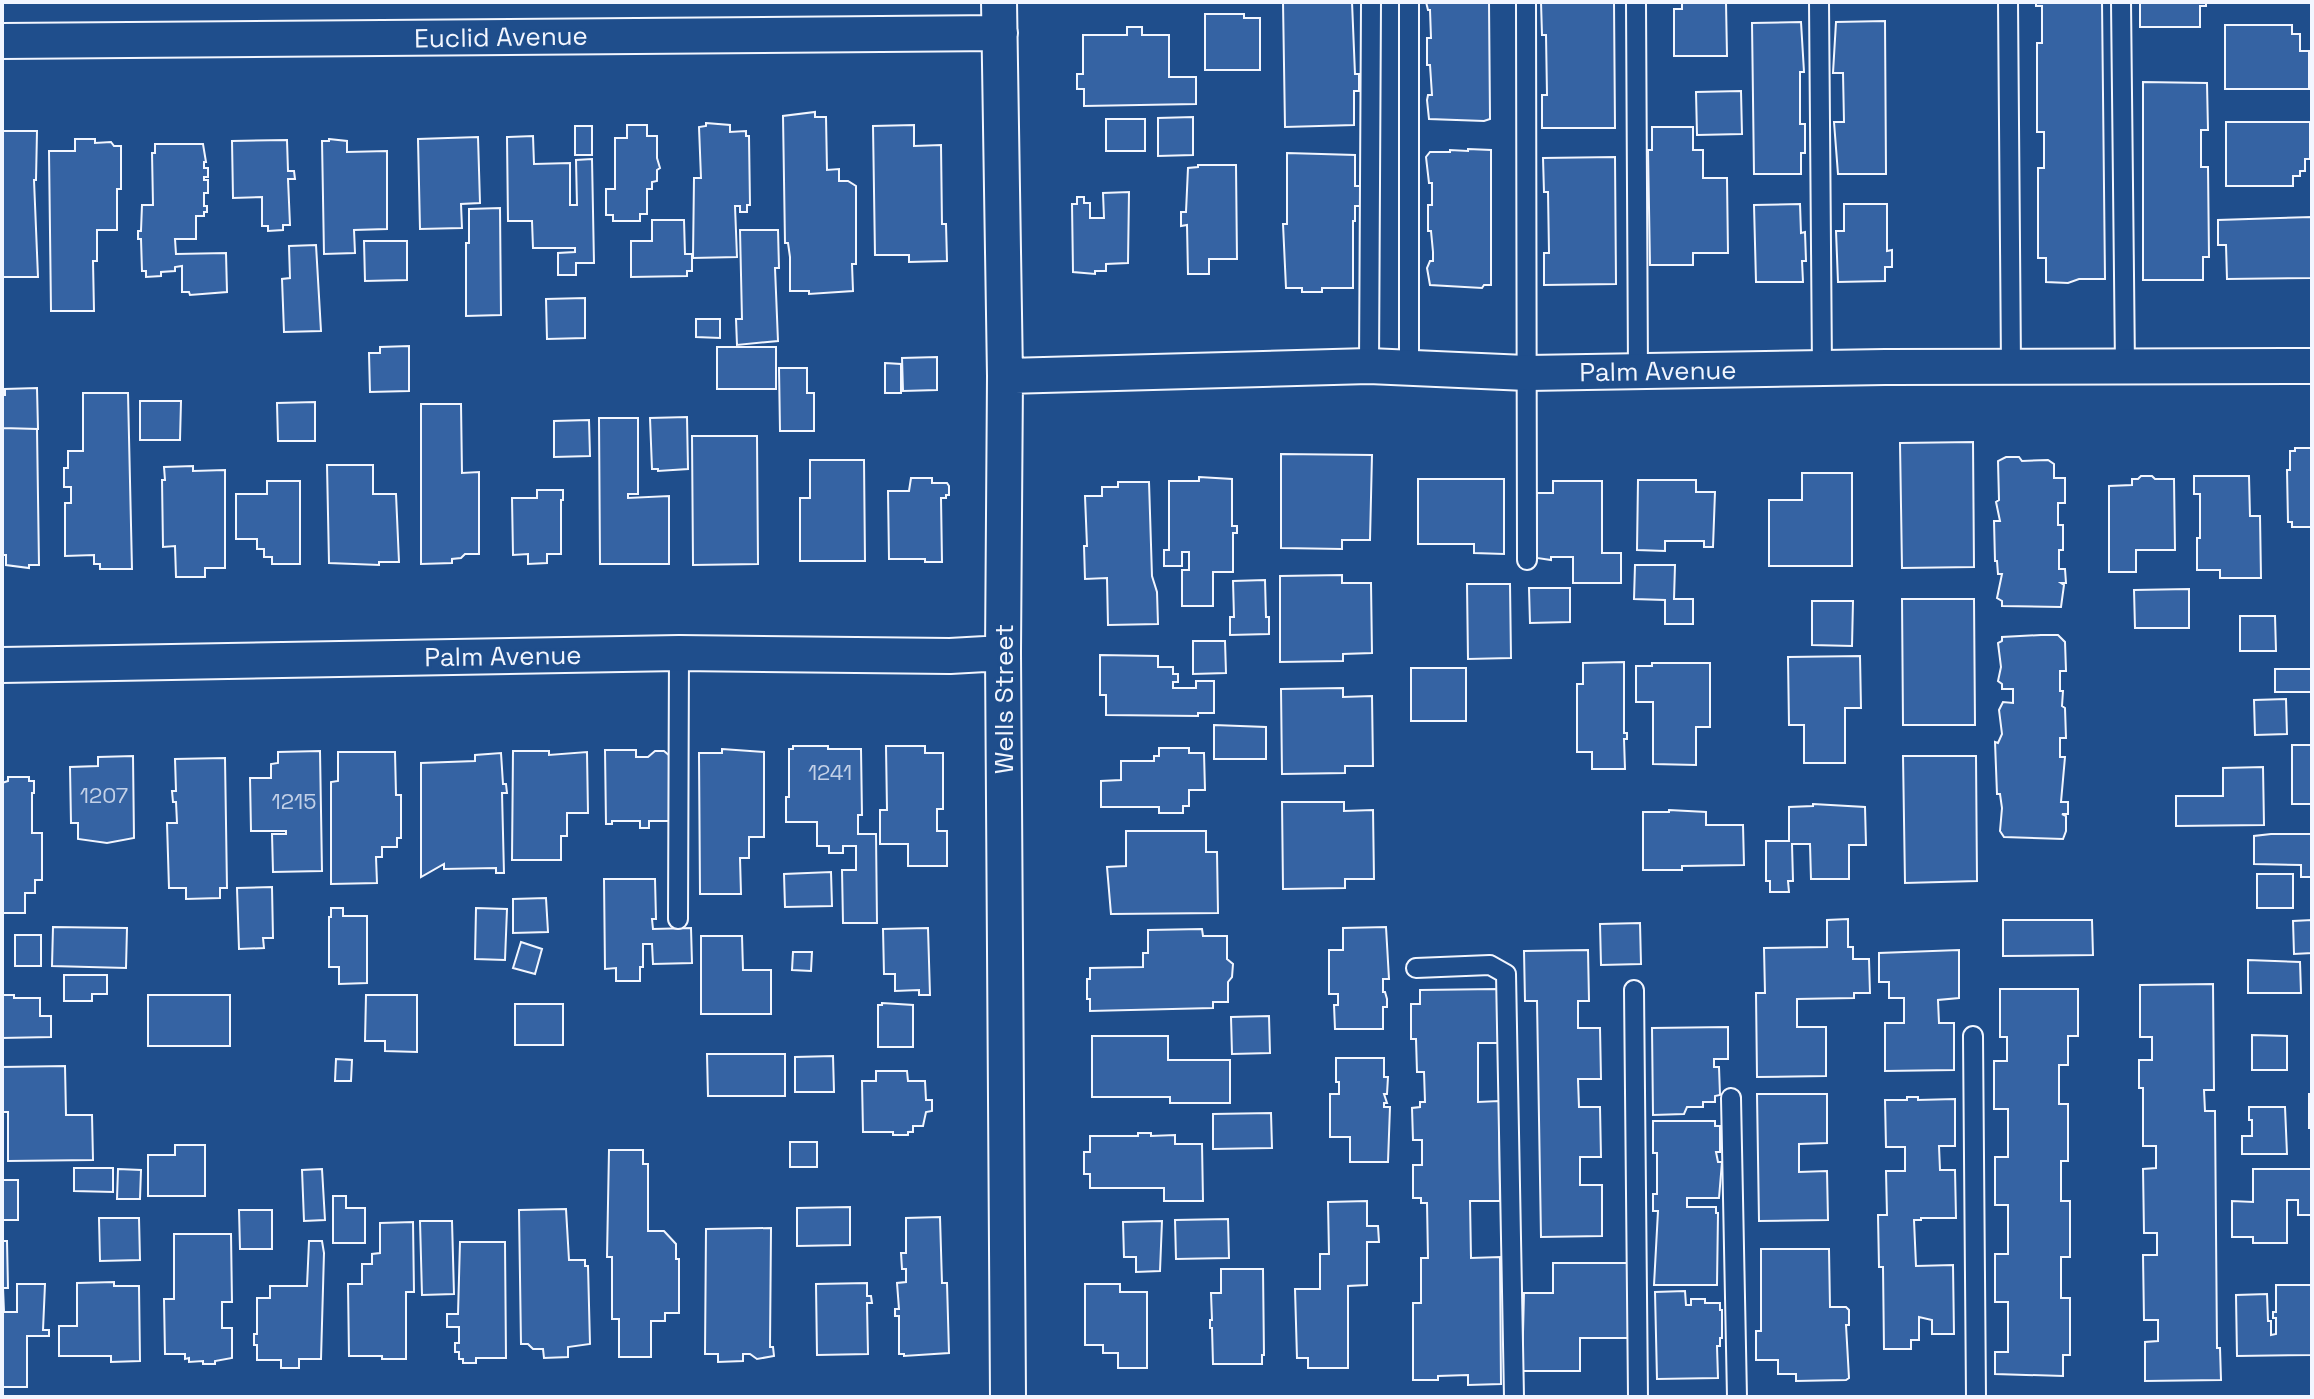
<svg xmlns="http://www.w3.org/2000/svg" width="2314" height="1399" font-family="'Space Grotesk',sans-serif">
	<style>
		.building { fill: #3563a3; stroke: #f2f6ff; stroke-width: 2 }
		.lines { fill: none; stroke-linecap: round; stroke-linejoin: round }
		.lane-casing { stroke: #f2f6ff; stroke-width: 22 }
		.street-casing { stroke: #f2f6ff; stroke-width: 38 }
		.lane { stroke: #1f4e8c; stroke-width: 18 }
		.street { stroke: #1f4e8c; stroke-width: 34 }
		.labels { text-anchor: middle; stroke-width: 6; stroke-linejoin: round; paint-order: stroke }
		.number-label { font-size: 22px; fill: #c3d1e8 }
		.street-label { font-size: 26px; fill: #f2f6ff; stroke: #1f4e8c }
	</style>
	<rect width="100%" height="100%" fill="#1f4e8c"/>
	<!-- building -->
	<path class="building" d="M1283 2H1352L1355 74H1359V91H1354V125L1285 127Z
		M1426 2H1489L1490 119 1484 121 1429 119 1427 100 1428 95H1432L1430 65H1427V38H1431L1430 10H1428Z
		M1541 2H1614L1615 128H1542V95H1547L1546 35H1542Z
		M1682 2H1726L1727 56H1674V9H1682Z
		M2036 2H2102L2105 279H2079L2068 283 2046 282V258H2038V168H2044V132H2037V43H2042V6H2036Z
		M2140 2H2206V6H2200V27H2140Z
		M1205 14H1244V18H1260V70H1205Z
		M1885 21 1886 174H1838L1834 122H1844L1843 73H1833L1836 22Z
		M1801 22 1804 72H1800V124H1805V153H1801V174H1754L1752 23Z
		M2225 25H2292V34H2300V51H2309V89H2225Z
		M1127 27H1142V35H1169V77H1196V104L1084 106V89H1077V74H1083V35H1127Z
		M2143 82 2207 83 2208 130H2201V167H2208L2209 257H2203V280H2143Z
		M1741 91 1742 134 1697 135 1696 92Z
		M815 112V117H826L827 170 839 169V181H848L856 186V264H852L853 291 809 294V291H790V257L788 243H785L783 116Z
		M1193 117V155L1158 156V118Z
		M1106 119H1145V151H1106Z
		M2226 122H2310V159H2305V171H2300V176H2293V186H2226Z
		M706 123 730 125V132L746 131V136H749L750 205H747V212H740V206H735L737 257 693 258 694 178H701L699 127 706 126Z
		M627 125H647V136H657V158L660 168 657 170V181L652 182V189H647V214H640V221H613V215H606V189H615V138H627Z
		M914 125V146L941 145 942 224H946L947 261 909 262V255H875L873 126Z
		M575 126H592V155H575Z
		M1652 127H1693V150H1703V178H1727L1728 253H1693V265H1650L1648 150H1652Z
		M2 131H37L36 180H34L38 277H2Z
		M533 136 534 164 570 163V205H577L576 160 592 159 594 263H576V275H558V253L575 252V248H533L532 221H508L507 137Z
		M478 137 480 203 461 204 462 228 420 229 418 139Z
		M75 139H95V143L111 142 114 146H121V189H117V230H97V261H93L94 311H51L49 151H75Z
		M329 139 347 141V152L387 151V229L354 230 355 253 324 254 322 141H329Z
		M287 140 288 171H294L295 179H288L290 225H283V230L268 231V226H262V197L233 198 232 141Z
		M155 144H203L206 162H204V168H208V177H204V180H208V193H204V206H207V212H204V216H196V239H175L176 254 226 253 227 292 190 295 189 292H182V266L175 267V271L161 272V276L146 277V271H142L141 239H138V231H141L142 205H153L152 153H155Z
		M1468 149 1491 150V285H1484L1482 288 1430 285 1427 268 1430 261H1433V252L1431 231H1428V205H1432V183H1429L1426 157 1430 152H1450V150L1468 151Z
		M1287 153 1355 155V186H1360V206H1355V221H1353V288H1322V292H1302V288H1286L1283 224H1287Z
		M1615 157 1616 284 1544 285V253H1549L1548 192H1544L1543 158Z
		M1198 165H1236L1237 259H1209V274H1188L1187 225 1181 226V212H1186L1188 168 1198 167Z
		M1129 192 1128 263 1106 264V271H1095V274L1073 272 1072 204H1077V197H1084V203H1090V218H1104L1103 193Z
		M1800 204 1801 233 1805 232 1806 261H1802L1803 282H1756L1754 205Z
		M1844 204H1887V251L1892 250V267H1885V281L1838 282 1836 231H1844Z
		M500 208 501 315 466 316V243H469V209Z
		M2311 217 2312 278 2227 279 2226 245H2218V220Z
		M652 220H684L685 254H692V271H687V276L631 277V241H652Z
		M740 230H778L779 268H775L778 341 737 345 736 319H742Z
		M364 241H407V280L365 281Z
		M316 245 321 331 284 332 282 279 290 278 289 246Z
		M585 298V338L547 339 546 299Z
		M696 319H720V338L696 337Z
		M409 346V391L370 392 369 353H380V347Z
		M717 347H776V389H717Z
		M937 357V390L903 391 902 358Z
		M885 363 901 364V393H885Z
		M779 368H807V393H814V431H780Z
		M37 388 38 429 2 428V395H5V389Z
		M83 393H128L132 569H100V564H94V555L65 556V503H71V487H64V468H68V451H83Z
		M140 401H181L180 440H140Z
		M315 402V441H278L277 403Z
		M421 404H461L462 473 479 472V554H465L461 558 452 559V563L421 564Z
		M687 417 688 469 658 471V469H652L650 418Z
		M599 418H638V494H628V498L669 496V564H600Z
		M589 420 590 456 554 457V421Z
		M2 428 37 429 39 565H29V568L6 565V555H2Z
		M692 436H757L758 564 693 565Z
		M1973 442 1974 567 1902 568 1900 443Z
		M2295 448H2312V527H2292V522H2288L2287 470H2290V451H2295Z
		M1281 454 1372 455 1370 540H1342V549L1281 548Z
		M2006 457H2019L2022 461 2048 460 2054 464V478H2065V503H2058V525H2063V550H2059V569H2065L2066 583H2061L2064 585 2061 607 2002 606V601L1997 598 2002 574H1998L1997 561H1995L1994 521H2000L1996 502 1999 500 1998 461Z
		M810 460H864L865 561H800V498H810Z
		M327 465H373V494H396L399 562H379V565L329 563Z
		M193 466V471L225 470V568H205V577H176L175 546 163 547 162 480H165L164 467Z
		M1802 473H1852V566H1769V500H1802Z
		M2141 476H2152L2155 479H2174L2175 550H2136V572H2109V486L2132 485V479H2138Z
		M2194 476H2249L2250 516H2260L2261 578H2220V570H2197V538H2200V494H2194Z
		M1199 477 1232 479V526H1237V533H1233V572H1213V606H1182V570H1189V552H1182V566H1164V550H1169V481H1199Z
		M911 478H932V483H947L949 486V495H946V498H941L942 562H925V559H889L888 491H909Z
		M1418 479H1504V554L1474 553V544H1418Z
		M1638 480H1696V492H1715L1713 547H1704V541H1665V551L1637 550Z
		M267 481H300V564H272V557H264V549H257V539H236V494H267Z
		M1553 481H1602V553H1621V583H1573V557H1551V560L1537 558V493H1553Z
		M1118 482H1149L1152 576 1157 592 1158 624 1108 625 1107 578 1085 579 1084 546H1087L1085 496H1102V487H1118Z
		M537 490H563V500H561V554H547V563L528 564V554L513 555 512 498H537Z
		M1635 565H1675L1674 599H1693V624H1665V600L1634 599Z
		M1342 575V583H1371L1372 653 1343 654V661L1280 662V576Z
		M1265 580 1266 617H1269V634L1230 635V617H1234L1233 581Z
		M1467 584H1510L1511 658 1468 659Z
		M1529 588H1570V622L1530 623Z
		M2189 589V628H2135L2134 590Z
		M1902 599H1974L1975 725H1903Z
		M1812 601H1853L1852 646 1812 645Z
		M2240 616H2275L2276 651H2240Z
		M2041 635H2058L2065 642 2066 671H2060V691H2063L2062 706 2065 708 2066 738H2060V757H2065L2061 802H2068V814H2062L2066 816V831L2063 839 2004 837 2000 831 2002 808 2000 794H1997L1995 742 1998 743 2002 734 1999 710 2003 702 2013 703V689H2002V684L1998 681 2001 667 1998 643 2002 641V637Z
		M1193 641H1225L1226 673 1193 674Z
		M1100 655 1158 656V667H1173V674H1178V682H1173V688H1196V681H1214V713H1198V716L1106 715V695H1100Z
		M1860 656 1861 708H1845V763H1804V725H1789L1788 657Z
		M1624 662V733H1627V739H1624L1625 769H1592V752H1577V684H1583V663Z
		M1652 663H1710V727H1696V765L1653 764V702H1636V666H1652Z
		M1411 668H1466V721H1411Z
		M2275 669H2312V692H2275Z
		M1343 688V697L1372 696 1373 766H1345V773L1282 774 1281 689Z
		M2286 699 2287 734 2255 735 2254 700Z
		M1214 725 1266 727V759H1214Z
		M2292 745H2312V804H2292Z
		M793 746H828V749H861L862 815H858V834H876L877 923H843L842 870H856V846H843V853H829V846H817V822H786V797H789V749H793Z
		M886 746H925V753H943V809H937V831H947V866H908V844H880V810H887Z
		M1159 748H1189V753H1204L1205 790H1189V806H1183V813H1159V807H1101V781L1121 780V761H1154V756H1159Z
		M722 749 764 752V837H749V858H740L741 894H700L699 753H722Z
		M605 750H636V757H648L655 751H664L671 757V821H649V828H640V821H612V824H606Z
		M320 751 322 871 273 872 272 834H286V831H251L250 778H271V764L278 763V752Z
		M513 751H549V755L587 752 588 813H567V836H561V860H512Z
		M338 752H395L396 795H401V838H397V847H382V857H376L377 883 331 884V782L338 781Z
		M501 753 503 784H506L507 793H502L504 873H496V868L444 869V864L421 877V763L475 761V755Z
		M133 756 134 838 107 843 78 839V823H71L70 767 98 766V757Z
		M1903 756H1976L1977 881 1905 883Z
		M225 758 227 888H220V898L186 899V888H169L167 823H177L176 802H173L172 791H176L175 759Z
		M2263 767 2264 825 2176 826V796H2223V768Z
		M8 777H29V781H34V793H32V833H42V880H35V893H25V913H2V783L8 781Z
		M1282 802H1344V811L1373 810 1374 879H1345V888L1283 889Z
		M1813 804 1865 807 1866 845H1849V879H1811L1810 844H1792L1793 881H1788L1789 892H1770V881H1766V841H1789V807L1813 806Z
		M1669 810 1706 812V825H1743L1744 865 1682 866V870H1643V812H1669Z
		M1126 831H1206V852H1217L1218 913 1111 914 1107 867 1126 866Z
		M2271 834H2312V877H2301V865L2254 864V836Z
		M831 872 832 906 785 907 784 874Z
		M2257 874H2293V908H2257Z
		M604 879H655L656 919H652L653 929 691 928 692 963 653 964 652 944H643V967H640V981H616V968L605 969Z
		M272 887 273 938H263L264 948 239 949 237 888Z
		M546 898 548 932 513 933V899Z
		M331 908H343V916H367V983L339 984V967H329V917H331Z
		M476 908 507 909 505 960 475 959Z
		M1848 919V947H1853V959H1869L1870 993H1854V998L1797 999V1027H1826V1076L1757 1077 1756 993H1765L1764 948 1827 947V920Z
		M2003 920H2092L2093 955 2003 956Z
		M2312 920V953L2294 954 2293 921Z
		M1640 923 1641 964 1601 965 1600 924Z
		M53 927 127 928 126 968 52 966Z
		M1386 927 1389 979H1383V992H1385L1387 999V1007H1383V1029H1335L1334 1005H1338V994H1329V950H1343V928Z
		M928 928 930 995H919V990L895 991V974H884L883 929Z
		M1202 929 1203 936H1227V959L1233 964 1232 977 1228 982V1002H1213V1008L1090 1011V999H1087V979H1090V968L1143 967V953H1148V930Z
		M15 935H41V966H15Z
		M701 936H742L743 970H771V1014H701Z
		M521 942 542 949 535 974 513 968Z
		M1588 950 1589 1001H1578V1028H1600L1601 1079H1578L1579 1107H1600L1601 1157H1580V1185H1602V1236L1541 1237 1537 1001H1525L1524 951Z
		M1959 950V998L1938 1000 1939 1023H1954V1070L1885 1071V1023H1904V998H1889V982H1879V953Z
		M793 952H812L811 971 792 970Z
		M2248 960 2300 962 2301 993H2248Z
		M64 975H107V994H92V1001H64Z
		M2213 984 2214 1090H2204L2205 1111H2215L2217 1348H2220L2221 1380 2145 1381V1342L2158 1341V1320H2144L2143 1255H2157V1233H2144L2143 1169 2156 1168V1146H2143V1088H2139V1060H2152V1037H2140V985Z
		M1497 989 1498 1043H1478V1102L1499 1101 1500 1201H1470L1471 1258 1500 1257 1501 1384 1468 1385V1375L1438 1376V1380H1413V1303H1421V1258H1428L1427 1203H1421V1198H1413V1165H1422V1140H1413L1412 1108 1420 1107V1102H1425L1424 1072H1417L1416 1039H1411V1004H1420V990Z
		M2000 989H2078V1036H2068V1065H2059V1104H2068V1161H2061V1201H2070V1257H2061V1298H2070V1355H2063V1376L1995 1374V1352H2008V1302H1995V1254H2008V1205H1995V1157H2008V1109H1994V1061H2007V1037H2000Z
		M2 995H14V998H40V1016H51V1037L2 1038Z
		M148 995H230V1046H148Z
		M366 995H417V1052L385 1051V1041H365Z
		M882 1003 913 1005V1047H878V1005H882Z
		M515 1004H563V1045H515Z
		M1269 1016 1270 1053 1232 1054 1231 1017Z
		M1728 1027V1059H1714V1067H1719L1720 1095 1715 1096V1102H1703V1107H1687L1684 1114 1653 1115 1652 1028Z
		M2252 1035 2287 1036V1070H2252Z
		M1092 1036H1168V1060H1230V1103H1170V1097H1092Z
		M707 1054H785V1096H708Z
		M833 1056 834 1092H795V1057Z
		M1336 1058H1384V1077H1388L1387 1094H1384L1387 1103H1384V1107H1390L1388 1162H1350V1137H1330V1094H1339V1082H1336Z
		M336 1059 352 1060 351 1081H335Z
		M65 1066 66 1115H92L93 1160 8 1161V1112H2V1067Z
		M876 1071H907L908 1081H925L926 1100H932V1111L926 1112 923 1126H913V1132H908V1135H893V1132H863L862 1081H876Z
		M1757 1094H1827V1143L1799 1144V1172L1827 1171 1828 1220 1759 1221Z
		M2309 1094H2312V1128H2309Z
		M1907 1097H1918V1100L1955 1099V1146H1939L1940 1170H1955L1956 1218H1921V1220H1914L1916 1266 1953 1265 1954 1334H1932V1320L1919 1317V1340H1911V1349H1884L1883 1267H1879L1878 1215H1887L1886 1171H1905V1147H1886L1885 1100H1907Z
		M2249 1107H2285L2287 1154H2242V1136H2252V1120H2249Z
		M1271 1113 1272 1148 1213 1149V1114Z
		M1653 1121H1715V1126H1720V1152H1716L1718 1162H1722L1719 1198H1687V1207H1716V1213H1718L1717 1285H1654L1658 1211H1653V1194H1657V1153H1653Z
		M1138 1133H1151V1136L1175 1135V1144H1202L1203 1201H1164V1188H1090V1174H1084V1152H1090V1136H1138Z
		M790 1142H817V1167H790Z
		M175 1145H205V1196H148V1155H175Z
		M609 1150H643V1164H648V1231H664L676 1244V1259H679V1313H665V1321H651V1357H619V1319H612V1257H607Z
		M74 1168H113V1192L74 1191Z
		M118 1169 141 1170 140 1199H117Z
		M322 1169 325 1220 304 1221 302 1170Z
		M2253 1169H2312V1215H2298V1200H2287V1243H2253V1237H2232V1201L2253 1202Z
		M2 1180H18V1220H2Z
		M333 1196H346V1208H365V1243H333Z
		M1367 1201V1226H1378L1379 1242H1367V1285L1348 1286V1368H1308V1358H1297L1295 1289H1320V1254H1329L1328 1202Z
		M850 1207V1245L797 1246V1208Z
		M566 1209 569 1260H585V1266H588L590 1344 568 1347V1357L544 1358 543 1349H533L528 1344H521L519 1210Z
		M239 1210H272V1249H240Z
		M940 1217 942 1283H947L949 1353 904 1356V1354H899V1316H895V1309H899L897 1283 906 1282V1269H902L901 1253H906V1218Z
		M99 1218H139L140 1260 100 1261Z
		M1228 1219 1229 1258 1176 1259 1175 1220Z
		M420 1221H452L454 1294 422 1295Z
		M1162 1221 1160 1271 1136 1272V1257H1124L1123 1222Z
		M413 1222 414 1292H406V1359H382V1356H349L348 1284H362V1264H372V1254L380 1253V1223Z
		M771 1228 770 1347H773L774 1356 757 1359 750 1354H743V1361L718 1362V1354H705L706 1229Z
		M174 1234H231L232 1302H222V1328H232V1358L215 1361V1364H203V1361L189 1362V1358L185 1359V1354H165L164 1299H174Z
		M2 1241H7L8 1288H3L4 1312H17V1284H45L43 1330H49V1336H27V1387H2Z
		M309 1241H322L324 1253 321 1359H299V1368H281V1360H257V1345H254V1334H257V1298H270V1286H307Z
		M460 1242H505L506 1358H476V1363H463V1359H459V1352H455V1343H459V1327H447V1314H458Z
		M1761 1249H1829L1830 1307H1846L1849 1310V1325H1846L1849 1378 1846 1380 1796 1381V1374H1778V1360H1756V1331H1761Z
		M1553 1263H1631V1338H1580V1371H1522L1524 1293H1553Z
		M1221 1269H1263L1264 1355H1262V1364H1213L1212 1328H1210V1320H1212L1211 1293H1221Z
		M114 1282V1286H139L140 1361 111 1362V1356H59V1326H77V1283Z
		M867 1283V1296H871L872 1303H867L868 1354 817 1355 816 1284Z
		M1085 1284H1120V1292H1147V1368H1118V1353H1103V1345H1085Z
		M2276 1285H2312V1355L2237 1356 2236 1295 2267 1294 2268 1321H2271V1335L2276 1334V1318H2273V1312H2276Z
		M1685 1291 1686 1305H1691V1299H1705V1303H1720V1310H1722V1338H1720V1346H1717L1718 1378 1657 1379 1655 1292Z"/>
	<g class="lines">
		<!-- lane casing -->
		<g class="lane-casing">
			<path id="lane" d="M1409 2V366
				M1526 2 1527 560
				M1636 2 1638 372
				M1819 2 1822 369
				M2008 2 2011 366
				M2121 2 2125 366
				M1369 366 1371 2
				M678 919 679 653
				M1416 968 1490 965 1506 974 1514 1397
				M1634 990 1638 1397
				M1973 1036 1976 1397
				M1731 1098 1737 1397"/>
		</g>
		<!-- street casing -->
		<g class="street-casing">
			<path id="street" d="M999 2 1005 376 1003 653 1008 1397
				M2 41 1000 33
				M1005 376 1369 366 1528 373 1885 367 2312 366
				M2 665 679 653 950 656 1003 653"/>
		</g>
		<!-- lane -->
		<use href="#lane" class="lane"/>
		<!-- street -->
		<use href="#street" class="street"/>
	</g>
	<g class="labels">
		<!-- number labels -->
		<g class="number-label">
			<text x="830" y="780">1241</text>
			<text x="104" y="803">1207</text>
			<text x="294" y="809">1215</text>
		</g>
		<!-- street labels -->
		<g class="street-label">
			<text transform="translate(501 37) rotate(-1)" y="9">Euclid Avenue</text>
			<text transform="translate(1658 371) rotate(-1)" y="9">Palm Avenue</text>
			<text transform="translate(503 656) rotate(-1)" y="9">Palm Avenue</text>
			<text transform="translate(1004 699) rotate(-90)" y="9">Wells Street</text>
		</g>
	</g>
	<!-- border -->
	<rect width="2314" height="1399" fill="none" stroke="#f2f6ff" stroke-width="8"/>
</svg>
